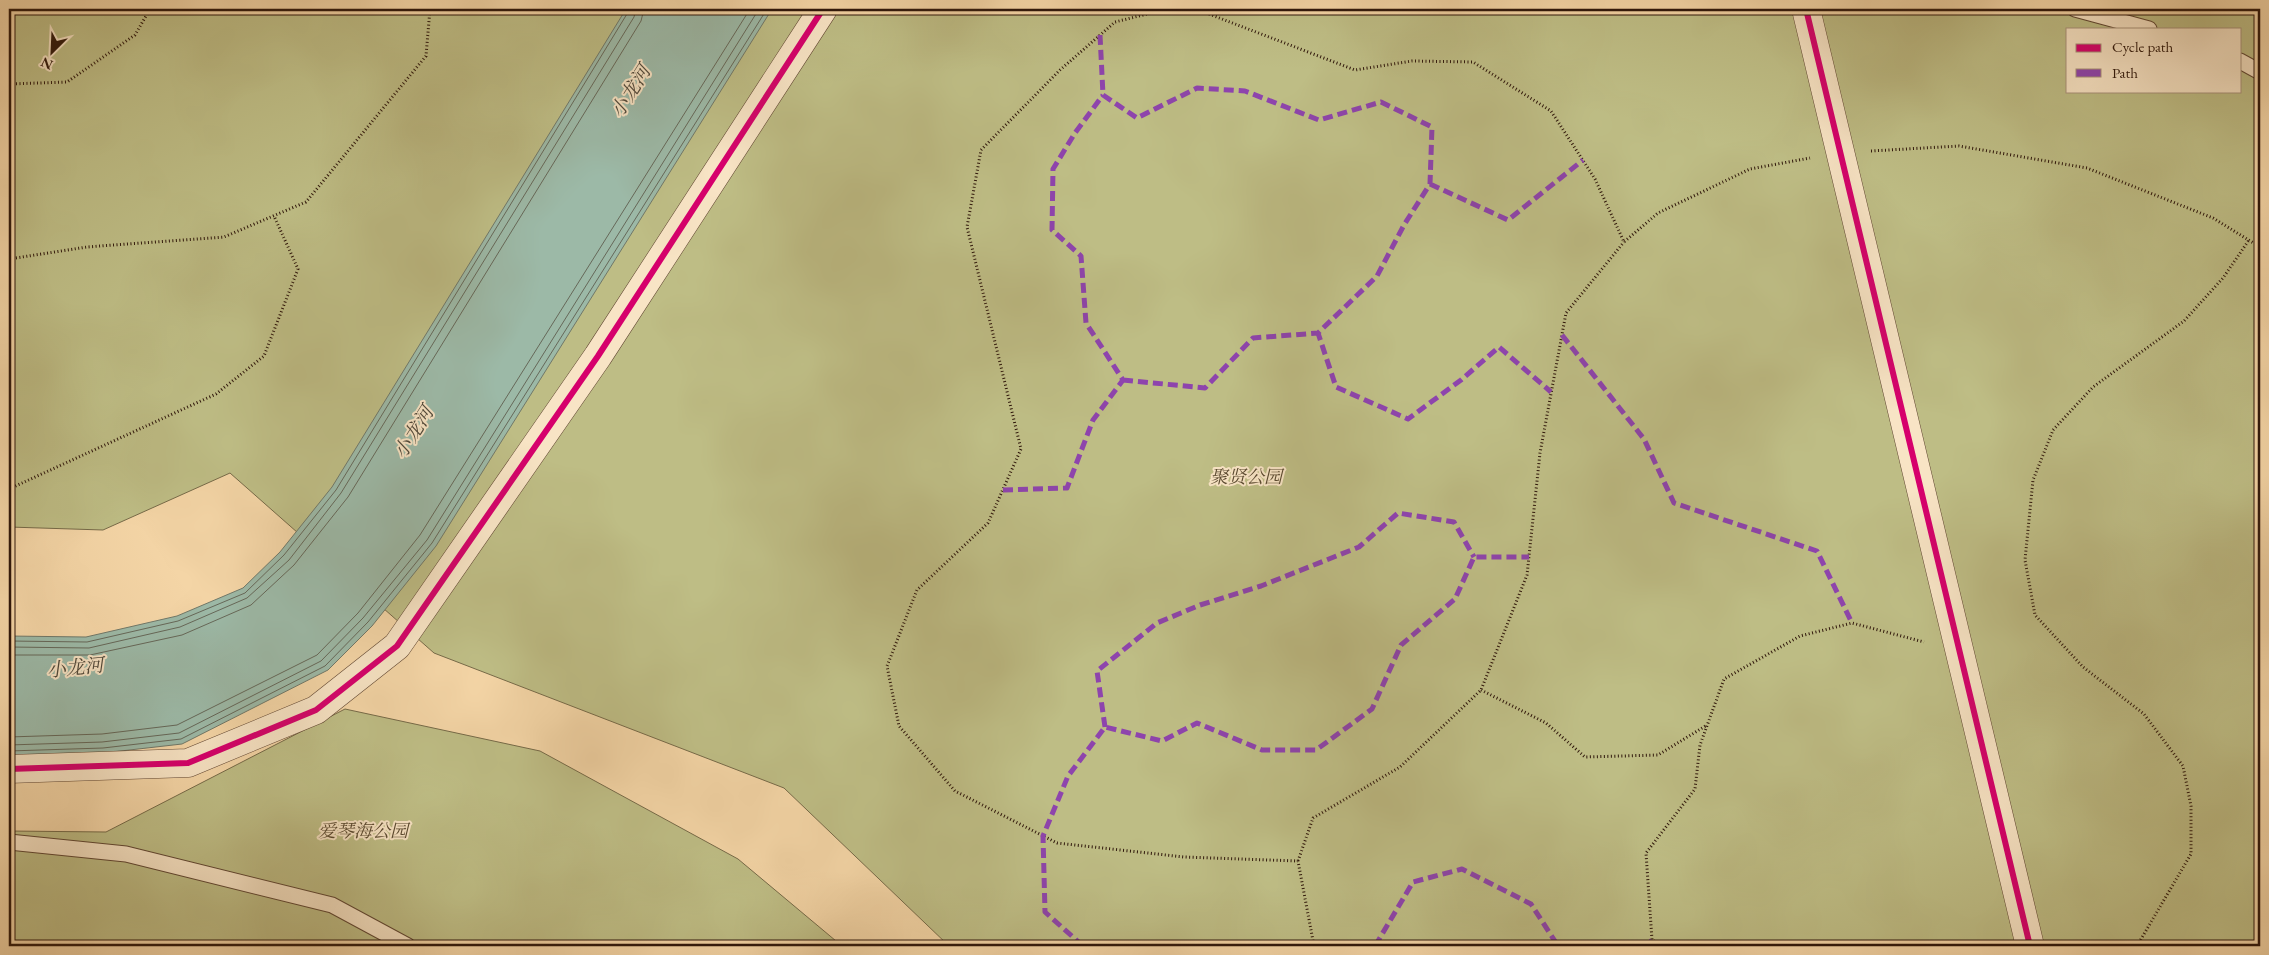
<svg xmlns="http://www.w3.org/2000/svg" width="2269" height="955" font-family="'EB Garamond','Noto Serif SC',serif">
	<style>
		.green { fill: #bebd85; stroke: #766a48; fill-rule: evenodd }
		.water { fill: #9cb9a7; stroke: #707869 }
		.lines { fill: none; stroke-linecap: round; stroke-linejoin: round }
		.shore { stroke: #666859; stroke-width: 1 }
		.service-casing { stroke: #604632; stroke-width: 17 }
		.minor-casing { stroke: #604632; stroke-width: 29 }
		.path { stroke: #2f170b; stroke-width: 3; stroke-dasharray: 1 2.5; stroke-linecap: butt }
		.service { stroke: #f8e4c5; stroke-width: 15 }
		.minor { stroke: #f8e4c5; stroke-width: 28 }
		.quiet { stroke: #8e44ad; stroke-width: 5; stroke-dasharray: 10 5; stroke-linecap: butt }
		.cycleway-casing { stroke: #f8e4c5; stroke-width: 9 }
		.cycleway { stroke: #d6006c; stroke-width: 6 }
		.labels { text-anchor: middle; stroke-width: 4; stroke-linejoin: round; paint-order: stroke }
		.park-label { font-size: 18px; font-style: italic; fill: #5a4930; stroke: #f8e4c5 }
		.water-label { font-size: 19px; font-style: italic; fill: #50483a; stroke: #f8e4c5 }
	</style>
	<rect width="100%" height="100%" fill="#f4d5a6"/>
	<filter id="stains"><feTurbulence type="fractalNoise" baseFrequency=".004" numOctaves="4"/><feColorMatrix values="0 0 0 0 .2 0 0 0 0 .09 0 0 0 0 .02 0 0 0 .5 -.17"/></filter>
	<radialGradient id="worn" r=".72"><stop offset=".6" stop-color="#630" stop-opacity="0"/><stop offset="1" stop-color="#630" stop-opacity=".3"/></radialGradient>
	<!-- green -->
	<path class="green" d="M9 9H2260V946H949L784 788 434 653 230 473 103 530 9 527ZM2068 29H2240V91H2068Z
		M345 709 540 751 738 859 842 946H9V831L106 832Z"/>
	<!-- water -->
	<path class="water" d="M626 9H772L436 546 372 626 328 670 182 744 103 753 9 756V636L86 637 177 616 243 588 280 552 332 487Z"/>
	<g class="lines">
		<!-- shore -->
		<path class="shore" d="M9 641 87 642 178 621 245 593 284 555 336 490 630 9
			M9 647 89 648 180 627 247 598 289 560 341 493 634 17 636 9
			M9 655H90L182 635 251 605 294 565 348 497 641 21 644 9
			M9 737 102 734 177 725 317 655 358 613 420 535 750 9
			M9 745 102 742 179 733 321 661 363 618 427 540 759 9
			M9 751 103 748 181 739 325 666 368 622 432 543 767 9"/>
		<!-- service casing -->
		<g class="service-casing">
			<path id="service" d="M2075 9 2149 29
				M2240 61 2260 72
				M9 842 126 854 332 905 408 946"/>
		</g>
		<!-- minor casing -->
		<g class="minor-casing">
			<path id="minor" d="M1806 9 2030 946
				M9 769 188 763 316 710 397 646 598 356 823 9"/>
		</g>
		<!-- path -->
		<path class="path" d="M1167 9 1115 22 1060 70 981 150 967 227 1021 449 988 523 917 590 887 666 899 726 955 791 1057 843 1184 857 1298 861 1314 946
			M1196 9 1355 70 1412 61 1473 62 1551 111 1595 179 1624 242 1658 213 1750 169 1810 158
			M9 84 67 82 135 35 150 9
			M1871 151 1959 146 2087 168 2213 218 2260 247
			M9 259 87 247 224 237 306 202 426 56 430 9
			M9 489 216 394 264 356 298 269 274 216
			M1481 690 1546 723 1585 757 1658 755 1707 725
			M1298 861 1313 818 1400 767 1481 690 1527 575 1540 453 1566 313 1624 242
			M1664 946 1652 940 1646 853 1695 789 1700 745 1724 679 1800 636 1852 623 1924 642
			M2137 946 2191 854V806L2183 766 2144 714 2083 667 2035 615 2025 560 2033 480 2053 430 2093 387 2184 321 2223 278 2249 240"/>
		<!-- service -->
		<use href="#service" class="service"/>
		<!-- minor -->
		<use href="#minor" class="minor"/>
		<!-- quiet -->
		<path class="quiet" d="M1100 35 1103 95 1137 118 1197 88 1245 91 1319 120 1381 102 1432 127 1430 184 1404 225 1377 276 1318 333 1336 387 1408 419 1461 380 1499 347 1551 392
			M1430 184 1508 220 1583 160
			M1562 335 1644 439 1674 503 1817 551 1852 623
			M1123 380 1205 388 1253 338 1318 333
			M1003 490 1067 488 1093 420 1123 380 1086 323 1081 256 1052 230 1053 169 1075 133 1103 95
			M1105 727 1097 671 1157 623 1200 605 1261 586 1359 547 1398 513 1454 522 1474 557
			M1083 946 1045 912 1043 836 1068 776 1105 727 1162 741 1197 723 1262 750H1316L1372 709 1401 645 1455 599 1474 557H1529
			M1375 946 1413 882 1462 869 1531 904 1558 946
			M1648 946 1652 940"/>
		<!-- cycleway casing -->
		<g class="cycleway-casing">
			<path id="cycleway" d="M1806 9 2030 946
				M9 769 188 763 316 710 397 646 598 356 823 9"/>
		</g>
		<!-- cycleway -->
		<use href="#cycleway" class="cycleway"/>
	</g>
	<g class="labels">
		<!-- park labels -->
		<g class="park-label">
			<text x="1246" y="483">聚贤公园</text>
			<text x="363" y="837">爱琴海公园</text>
		</g>
		<!-- water labels -->
		<g class="water-label">
			<text transform="translate(630 91) rotate(-58)" y="7">小龙河</text>
			<text transform="translate(413 432) rotate(-58)" y="7">小龙河</text>
			<text transform="translate(75 667) rotate(-6)" y="7">小龙河</text>
		</g>
	</g>
	<!-- margin -->
	<rect width="2269" height="955" fill="none" stroke="#f4d5a6" stroke-width="30"/>
	<rect x="10" y="10" width="2249" height="935" fill="none" stroke="#2f170b" stroke-width="2.5"/>
	<rect x="15" y="15" width="2239" height="925" fill="none" stroke="#2f170b"/>
	<!-- legend -->
	<rect x="2066" y="28" width="175" height="65" fill="#f8e4c5" stroke="#a8927b"/>
	<rect x="2076" y="44" width="25" height="8" fill="#d6006c" stroke="#a8927b"/>
	<text x="2112" y="52" font-size="15" fill="#2f170b">Cycle path</text>
	<rect x="2076" y="69" width="25" height="8" fill="#8e44ad" stroke="#a8927b"/>
	<text x="2112" y="78" font-size="15" fill="#2f170b">Path</text>
	<!-- north arrow -->
	<g transform="translate(52 52) rotate(204)" stroke="#f8e4c5" stroke-width="4" paint-order="stroke">
	<path d="M0-4L9 19L0 12L-9 19Z" fill="#2f170b"/>
	<text y="-8" font-size="14" font-weight="bold" text-anchor="middle" fill="#2f170b">N</text>
	</g>
	<rect width="100%" height="100%" filter="url(#stains)"/>
	<rect width="100%" height="100%" fill="url(#worn)"/>
</svg>
